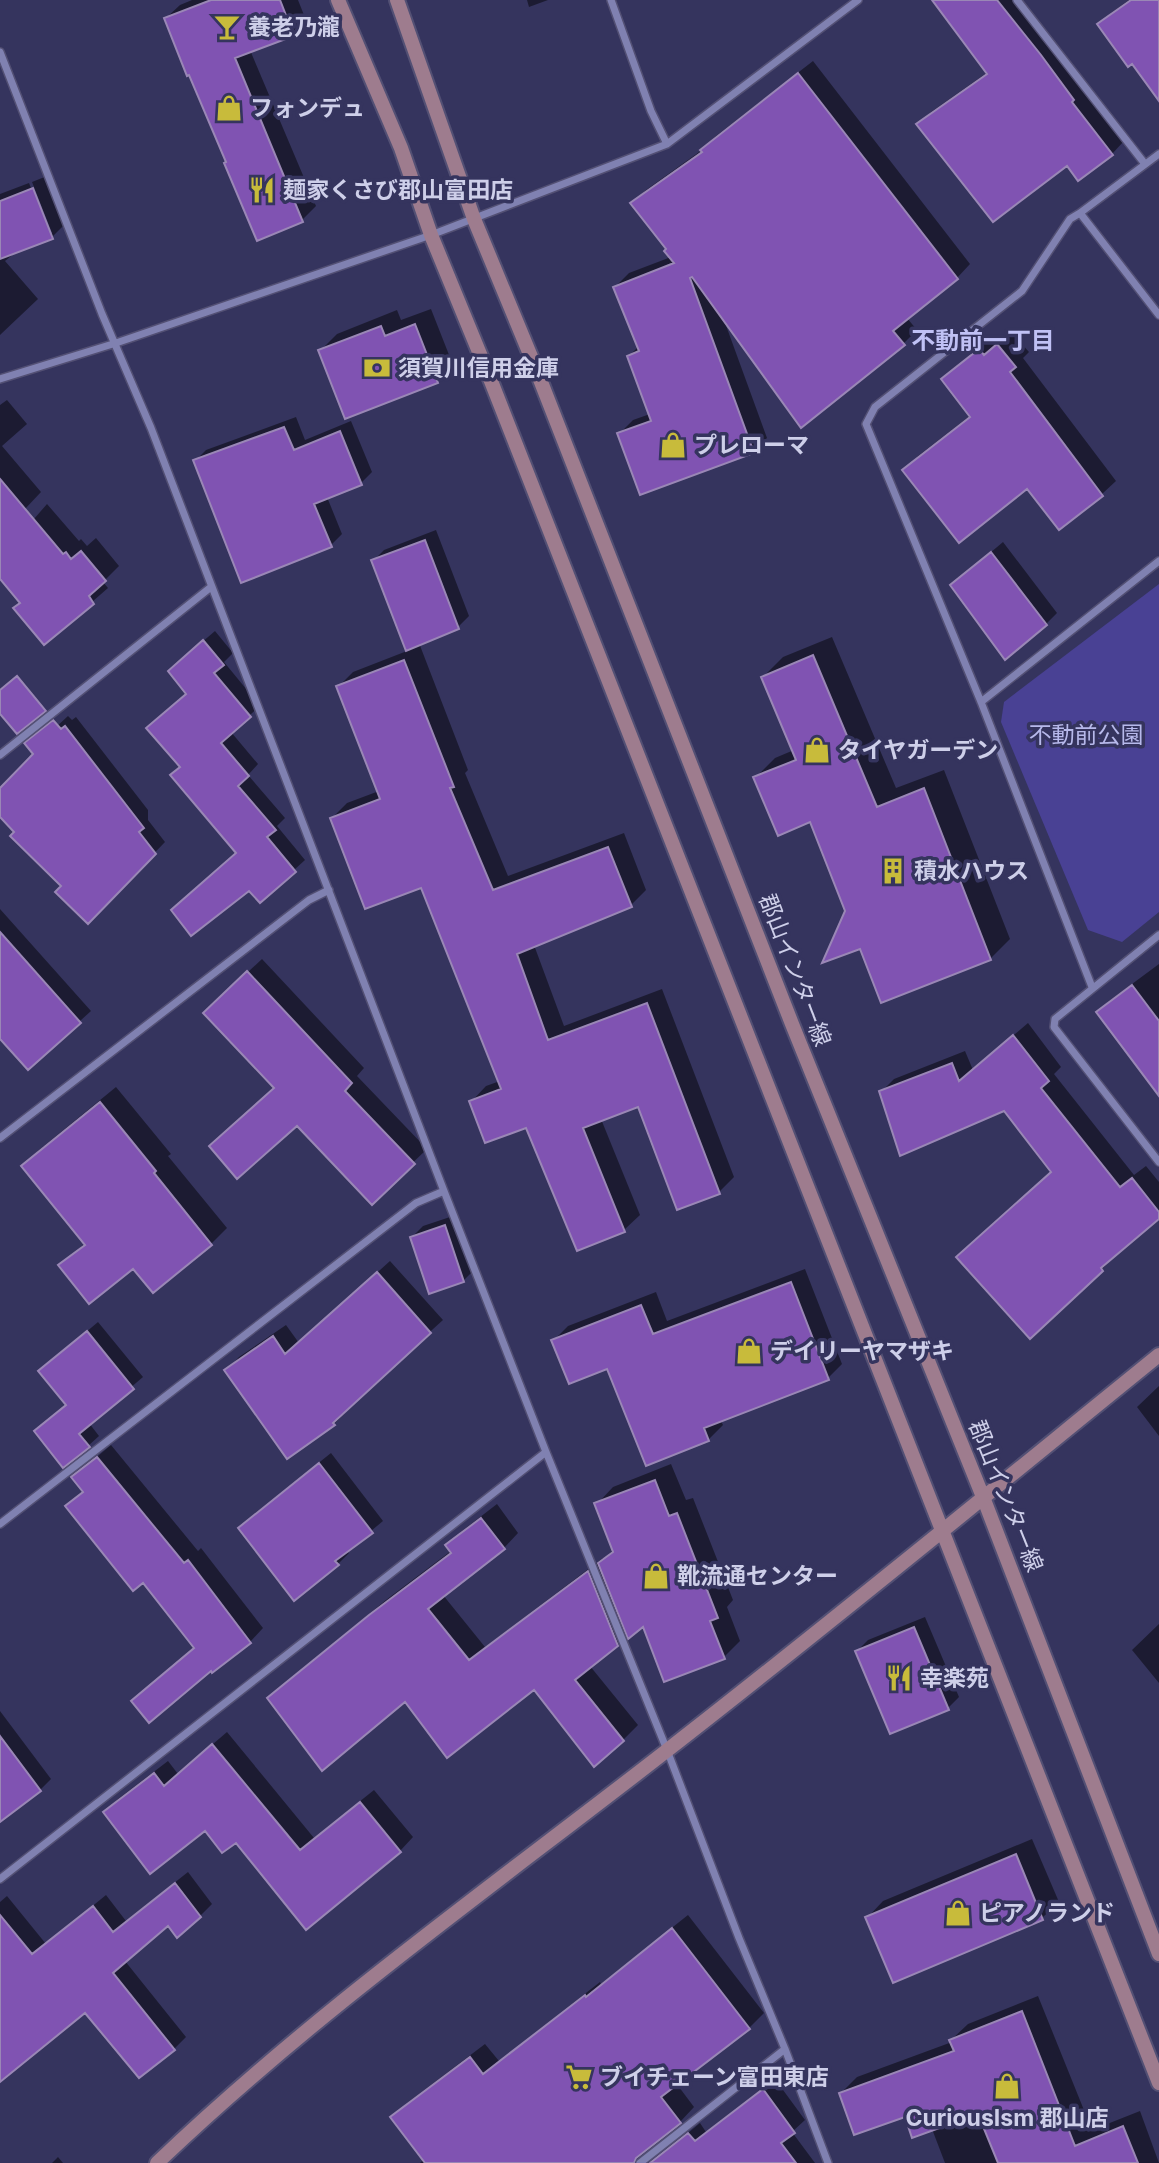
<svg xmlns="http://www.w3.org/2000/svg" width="1159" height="2163" font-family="Inter,'Noto Sans JP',sans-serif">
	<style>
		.green { fill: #494194 }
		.shadow { fill: #0007 }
		.building { fill: #8053b2; stroke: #9a87b6; stroke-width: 2 }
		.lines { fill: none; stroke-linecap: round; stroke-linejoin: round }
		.street-casing { stroke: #535074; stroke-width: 10 }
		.secondary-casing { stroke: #535074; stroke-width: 18 }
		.street { stroke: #8081b1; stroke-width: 7 }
		.secondary { stroke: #9e7c8e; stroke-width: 14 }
		.labels { text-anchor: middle; stroke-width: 7; stroke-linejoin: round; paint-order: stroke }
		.poi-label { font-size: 23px; font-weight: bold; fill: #cecfe9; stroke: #35345e; text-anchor: start }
		.park-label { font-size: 23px; fill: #b7b9eb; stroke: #35345e }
		.street-label { font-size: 23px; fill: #cecfe9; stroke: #35345e }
		.neighbourhood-label { font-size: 24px; font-weight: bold; fill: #c0c1f5; stroke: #35345e }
	</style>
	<rect width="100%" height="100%" fill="#35345e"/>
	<!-- green -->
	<path class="green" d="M1159 584V912L1122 942 1088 930 1001 722 1004 702Z"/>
	<!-- shadow -->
	<path class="shadow" d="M192 0H298L306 20 293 34 250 50 316 206 302 220 258 239 227 162 166 18 180 5Z
		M527 0H548L529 7Z
		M935 0H1020L1124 141 1112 154 1067 164 919 124 931 112 988 72Z
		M1129 0H1159V98L1132 61 1099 25 1111 13Z
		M813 61 970 264 957 278 907 318 917 330 904 343 724 320 767 438 753 451 641 493 619 434 633 420 650 414 629 356 639 346 615 287 629 273 671 257 668 249 632 203 646 190 702 150 716 136Z
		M47 176 66 223 52 237 17 251 5 261 38 299 0 335V194L29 183 49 233H52L32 182Z
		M431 309 453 365 437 381 320 351 337 334 397 310 401 320Z
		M1011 332 1029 352 1023 358 1116 481 1102 494 1059 528 1028 486 905 470 918 456 971 415 943 379 993 336 999 343Z
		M7 400 27 424 2 446 41 492 25 509 0 527V405Z
		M296 417 305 440 351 421 372 472 361 483 327 497 342 534 331 545 195 461 206 450Z
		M47 504 79 541 81 539 87 546 96 538 119 566 103 582 108 588 45 643 22 602 0 576V558Z
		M436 530 469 616 458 627 419 643 468 770 465 773 508 876 624 833 646 890 631 905 534 945 564 1026 662 989 734 1177 719 1192 639 1105 601 1119 640 1215 624 1230 578 1249 527 1126 471 1102 486 1086 500 1081 422 885 332 818 347 803 379 791 338 687 353 672 407 651 373 561 384 550Z
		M1003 542 1057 613 1046 624 952 585Z
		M215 631 233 653 224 662 260 706 231 732 258 764 248 775 285 818 277 826 305 860 260 901 237 852 182 766 188 693 180 661Z
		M832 637 896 788 944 770 1010 939 990 959 847 911 811 820 755 778 775 758 794 750 763 677 783 657Z
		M68 716 72 720 76 717 148 810V820L165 842 88 922 64 886 0 815V791L35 754 42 740Z
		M0 909 91 1011 80 1021 0 1031Z
		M262 959 364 1068 357 1076 427 1149 372 1202 275 1087 219 999Z
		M1159 964V1093L1098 1012 1109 1001Z
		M1028 1023 1061 1067 1054 1074 1134 1175 1146 1166 1159 1182V1217L1114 1255 1115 1256 1102 1269 1030 1336 1053 1171 1005 1108 881 1092 894 1079 965 1051 973 1070Z
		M116 1087 171 1154 168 1156 227 1228 211 1244 134 1266H61L85 1243 23 1166 39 1150Z
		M456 1215 474 1270 463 1281 412 1237 423 1226Z
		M390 1261 443 1320 345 1409 346 1412 334 1424 227 1370 239 1357 286 1325 299 1343Z
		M805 1269 842 1364 828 1378 720 1419 723 1425 708 1440 608 1367 553 1341 568 1326 656 1292 667 1321Z
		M98 1322 143 1377 89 1423 99 1436 88 1446 36 1431 67 1404 40 1371Z
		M1159 1386V1436L1137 1407Z
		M111 1445 198 1551 201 1548 263 1628 250 1642 213 1670 144 1581 68 1506 84 1491 73 1477Z
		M331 1453 383 1521 347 1551 349 1553 338 1564 240 1528 251 1517Z
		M671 1464 686 1500 693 1498 733 1600 727 1607 740 1641 724 1657 644 1625 628 1634 590 1666 638 1725 623 1740 534 1687 405 1699H269L284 1684 386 1600 451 1551 447 1545 462 1531 497 1504 518 1533 504 1548 443 1595 485 1647 603 1558 604 1560 614 1549 597 1504 613 1487Z
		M925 1617 959 1697 948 1708 857 1651 868 1640Z
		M1159 1624V1683L1132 1650Z
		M0 1711 51 1779 40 1790 0 1820Z
		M227 1732 314 1838 374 1790 413 1837 400 1851 307 1927 236 1840 206 1829 105 1812 118 1799 168 1761 178 1774Z
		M1032 1839 1059 1902 1042 1918 894 1981 867 1918 883 1901Z
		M188 1872 212 1904 200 1916 168 1923 125 1961 186 2037 174 2049 86 2011 0 2080V1902L7 1896 46 1944 106 1895 126 1921Z
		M688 1915 764 2013 749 2028 676 2083 694 2107 680 2122 583 2163H420L424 2159 392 2118 407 2103 485 2044 499 2061 600 1982 601 1984Z
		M1038 1996 1092 2130 1140 2111 1159 2163H945L932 2129 906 2115 841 2093 857 2077 952 2042 951 2040 968 2024Z
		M775 2079 805 2120 792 2132 815 2163H652L700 2123 706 2132Z
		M58 2157 63 2163H52Z"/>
	<!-- building -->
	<path class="building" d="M211 0H280L294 36 235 58 303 222 257 241 224 163 226 162 189 75 187 76 164 18Z
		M932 0H997L1041 55 1074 100 1072 102 1113 155 1078 181 1067 166 993 222 916 124 987 74Z
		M1131 0H1159V101L1132 64 1128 67 1097 24Z
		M798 73 958 279 893 331 905 345 801 428 692 277 690 278 754 453 640 495 617 433 651 421 627 356 639 351 613 287 674 263 664 251 666 249 630 203 702 152 700 150Z
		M33 188 53 239 0 259V201Z
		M415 324 438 383 345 419 318 350 381 326 385 336Z
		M997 344 1016 367 1010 372 1103 496 1059 530 1027 489 959 543 902 470 970 417 941 379 979 349 984 355Z
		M284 427 294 450 340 431 362 485 314 504 332 547 241 583 193 460Z
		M0 479 63 554 66 552 71 559 81 551 106 581 89 596 94 604 44 645 13 608 20 603 0 579Z
		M425 540 459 629 406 651 371 560Z
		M991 552 1047 625 1005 660 950 585Z
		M203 640 224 665 214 673 251 717 221 743 249 776 238 786 276 830 267 837 296 872 260 903 249 891 191 936 171 910 236 853 170 775 180 767 146 728 186 694 168 671Z
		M813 655 877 807 924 788 991 960 881 1003 860 949 822 963 845 911 810 822 778 836 753 777 796 760 761 677Z
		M404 660 454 787 450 788 493 890 608 847 632 907 517 954 548 1040 647 1003 720 1194 677 1210 638 1107 583 1128 625 1232 577 1251 526 1128 485 1143 469 1101 501 1089 421 888 365 909 330 818 380 799 336 686Z
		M17 676 46 711 17 734 0 714V690Z
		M53 720 61 729 65 726 144 828 139 832 156 854 88 924 55 892 61 886 10 836 14 832 0 817V788L33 754 24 743Z
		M0 932 81 1023 28 1070 0 1039Z
		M247 971 352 1083 345 1091 415 1164 372 1205 297 1126 237 1179 209 1146 274 1088 203 1013Z
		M1132 985 1159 1021V1096L1096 1012Z
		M1013 1035 1049 1081 1041 1088 1120 1187 1132 1178 1159 1212V1219L1101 1268 1103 1271 1030 1339 956 1257 1051 1172 1004 1111 900 1156 879 1091 952 1063 959 1081Z
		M100 1102 156 1171 154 1173 212 1245 153 1293 133 1269 89 1304 58 1265 85 1245 21 1166Z
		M445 1225 464 1282 429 1294 410 1237Z
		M377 1272 431 1333 333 1423 335 1425 287 1459 224 1370 273 1336 285 1354Z
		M791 1282 829 1380 704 1428 709 1441 646 1466 607 1369 569 1384 551 1340 641 1305 653 1334Z
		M87 1331 134 1389 79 1434 90 1447 63 1468 34 1431 66 1405 38 1371Z
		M97 1457 184 1563 188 1560 251 1643 212 1673 211 1671 149 1723 131 1701 194 1648 143 1583 133 1591 65 1506 83 1492 71 1477Z
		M319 1463 373 1533 335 1561 339 1565 294 1601 238 1528Z
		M655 1480 669 1516 677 1513 718 1618 710 1621 725 1659 664 1682 643 1627 628 1639 598 1563 613 1552 594 1503Z
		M481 1518 505 1549 428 1609 469 1660 588 1571 618 1646 575 1680 624 1741 594 1767 534 1690 447 1758 405 1702 322 1771 267 1698 369 1615 451 1553 445 1545Z
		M914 1627 949 1710 890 1734 855 1651Z
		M0 1736 41 1791 0 1822Z
		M212 1744 300 1850 360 1802 401 1852 306 1930 236 1843 222 1853 205 1831 150 1874 103 1812 154 1773 164 1786Z
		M1016 1854 1043 1920 893 1983 865 1917Z
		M175 1883 201 1917 177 1938 168 1926 113 1973 175 2050 139 2078 85 2013 0 2082V1915L32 1954 93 1906 113 1932Z
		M672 1928 750 2029 661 2097 681 2123 636 2158 634 2163H425L390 2117 470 2057 483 2074 585 1995 586 1997Z
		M1022 2011 1075 2146 1123 2126 1138 2163H998L978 2114 912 2138 905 2117 854 2135 839 2093 954 2051 949 2040Z
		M763 2089 795 2133 781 2143 796 2163H650L688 2133 695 2141Z"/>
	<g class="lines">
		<!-- street casing -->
		<g class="street-casing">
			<path id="street" d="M611 0 651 111 667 144
				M1017 0 1145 164
				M0 52 102 314 151 428 444 1191 546 1452 667 1750 739 1938 785 2049 828 2163
				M1159 154 1080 213 1159 315
				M1080 213 1070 219 1022 291 875 407 866 424 981 702 1092 987
				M0 379 116 343 431 235 667 144 858 0
				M981 702 1159 561
				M0 755 211 587
				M1159 935 1055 1019 1054 1027 1159 1162
				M0 1138 309 900 329 890
				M0 1524 416 1203 444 1191
				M0 1879 546 1452
				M640 2163 785 2049"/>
		</g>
		<!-- secondary casing -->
		<g class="secondary-casing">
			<path id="secondary" d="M338 0 401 148 431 235 491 381 1159 2083
				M397 0 474 219 534 364 792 1024 983 1497 1159 1954
				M157 2163C315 2012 493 1886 665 1752 831 1623 995 1488 1159 1355"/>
		</g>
		<!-- street -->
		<use href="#street" class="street"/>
		<!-- secondary -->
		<use href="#secondary" class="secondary"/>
	</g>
	<!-- icons -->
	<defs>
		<g id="bar-bare" transform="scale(2.1)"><path d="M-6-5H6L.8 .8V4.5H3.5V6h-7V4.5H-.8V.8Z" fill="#c8bb3b" stroke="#35345e" stroke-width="2.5" paint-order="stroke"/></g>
		<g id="shop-bare" transform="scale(2.1)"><path d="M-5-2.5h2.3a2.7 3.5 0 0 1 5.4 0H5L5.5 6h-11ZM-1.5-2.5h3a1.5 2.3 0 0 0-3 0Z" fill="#c8bb3b" stroke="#35345e" stroke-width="2.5" paint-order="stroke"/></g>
		<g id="restaurant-bare" transform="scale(2.1)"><path d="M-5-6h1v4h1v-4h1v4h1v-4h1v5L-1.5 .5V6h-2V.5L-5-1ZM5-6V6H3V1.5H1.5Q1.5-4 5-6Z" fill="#c8bb3b" stroke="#35345e" stroke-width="2.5" paint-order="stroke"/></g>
		<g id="bank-bare" transform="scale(2.1)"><path d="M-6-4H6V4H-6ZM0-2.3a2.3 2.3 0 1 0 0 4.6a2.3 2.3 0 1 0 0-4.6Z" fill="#c8bb3b" stroke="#35345e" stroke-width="2.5" paint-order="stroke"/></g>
		<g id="building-bare" transform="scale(2.1)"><path d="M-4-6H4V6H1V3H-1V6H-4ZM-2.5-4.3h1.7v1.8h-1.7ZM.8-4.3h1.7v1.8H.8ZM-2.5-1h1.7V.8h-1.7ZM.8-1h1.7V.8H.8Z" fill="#c8bb3b" stroke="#35345e" stroke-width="2.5" paint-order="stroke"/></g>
		<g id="supermarket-bare" transform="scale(2.1)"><path d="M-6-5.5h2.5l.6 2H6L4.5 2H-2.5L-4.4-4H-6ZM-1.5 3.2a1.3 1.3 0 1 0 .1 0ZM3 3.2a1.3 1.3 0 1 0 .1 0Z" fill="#c8bb3b" stroke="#35345e" stroke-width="2.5" paint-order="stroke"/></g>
	</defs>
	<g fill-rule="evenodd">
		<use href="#bar-bare" x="227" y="27"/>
		<use href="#shop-bare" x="229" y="108"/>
		<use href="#restaurant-bare" x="262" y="190"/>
		<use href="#bank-bare" x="377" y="368"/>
		<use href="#shop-bare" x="673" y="445"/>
		<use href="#shop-bare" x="817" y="750"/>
		<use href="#building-bare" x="893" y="871"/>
		<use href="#shop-bare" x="749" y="1351"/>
		<use href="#shop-bare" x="656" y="1576"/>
		<use href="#restaurant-bare" x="899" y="1678"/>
		<use href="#shop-bare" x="958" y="1913"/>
		<use href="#supermarket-bare" x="579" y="2077"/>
		<use href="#shop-bare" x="1007" y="2086"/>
	</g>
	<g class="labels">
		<!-- poi labels -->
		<g class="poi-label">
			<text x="248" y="35">養老乃瀧</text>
			<text x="250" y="116">フォンデュ</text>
			<text x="283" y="198">麺家くさび郡山富田店</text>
			<text x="398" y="376">須賀川信用金庫</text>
			<text x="694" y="453">プレローマ</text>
			<text x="838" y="758">タイヤガーデン</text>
			<text x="914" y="879">積水ハウス</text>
			<text x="770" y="1359">デイリーヤマザキ</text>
			<text x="677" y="1584">靴流通センター</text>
			<text x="920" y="1686">幸楽苑</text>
			<text x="979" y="1921">ピアノランド</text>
			<text x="600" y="2085">ブイチェーン富田東店</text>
			<text x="1007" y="2126" text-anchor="middle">CuriousIsm 郡山店</text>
		</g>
		<!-- park labels -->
		<g class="park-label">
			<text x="1086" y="743">不動前公園</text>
		</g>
		<!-- street labels -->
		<g class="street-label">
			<text transform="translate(795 970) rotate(69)" y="8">郡山インター線</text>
			<text transform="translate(1006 1496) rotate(68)" y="8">郡山インター線</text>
		</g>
		<!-- neighbourhood labels -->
		<g class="neighbourhood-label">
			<text x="983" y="349">不動前一丁目</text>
		</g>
	</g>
</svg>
